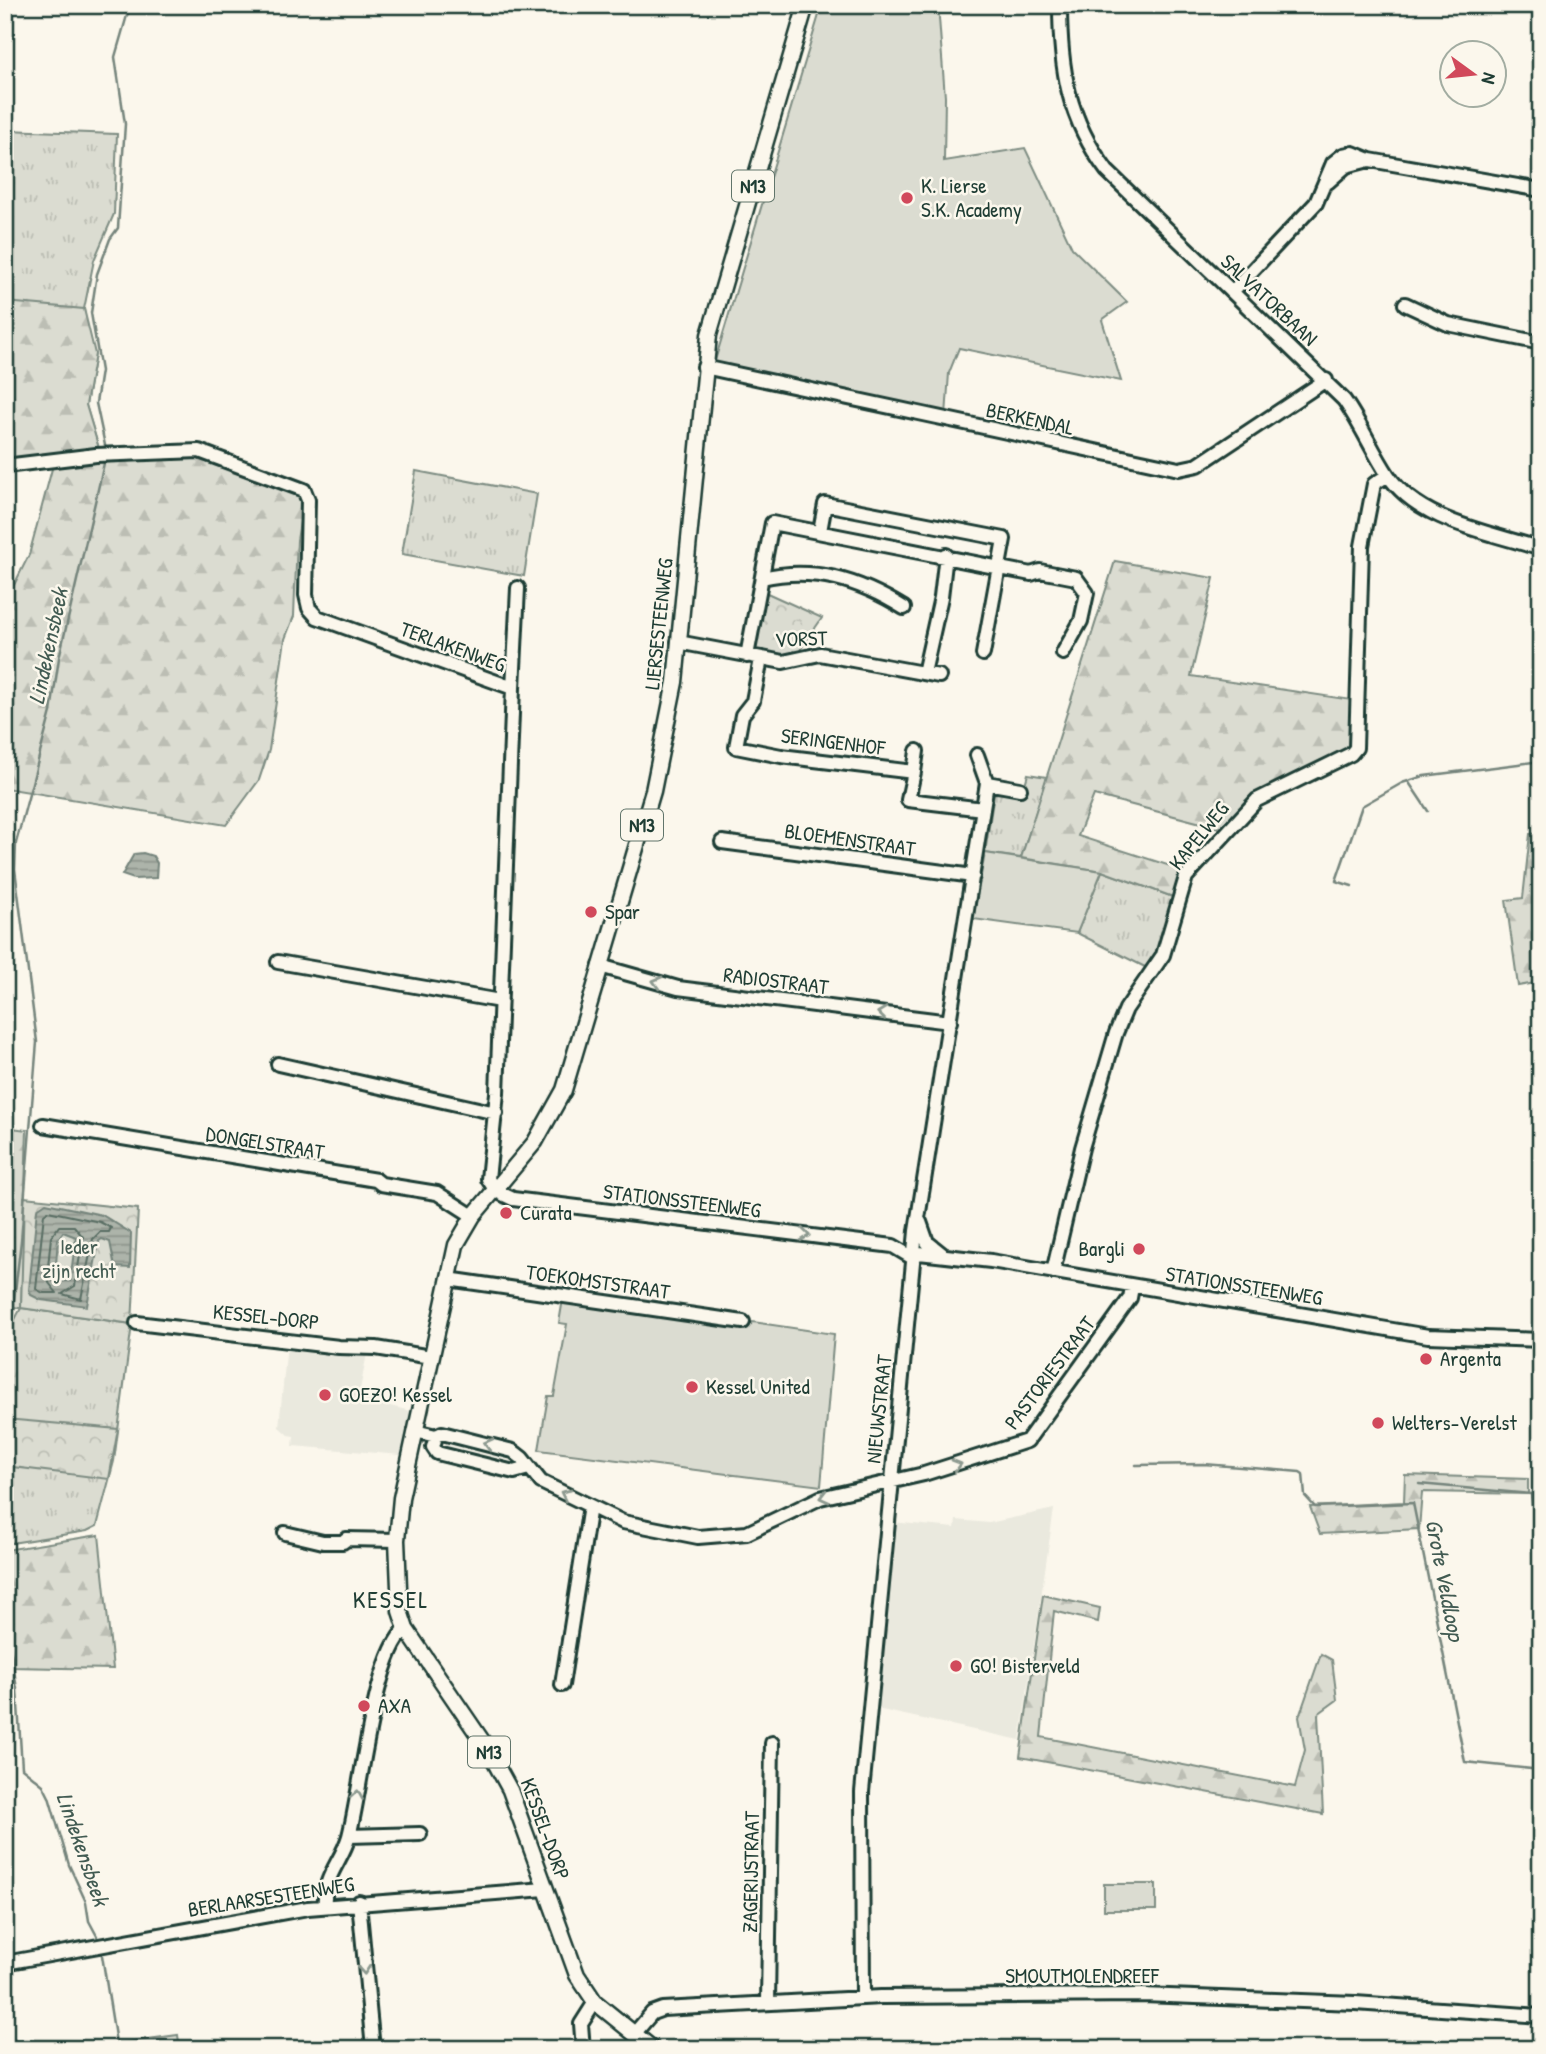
<svg xmlns="http://www.w3.org/2000/svg" width="1546" height="2054" font-family="'Patrick Hand',sans-serif">
	<style>
		.built { fill: #eae9de }
		.grass { fill: url(#grass-tufts); stroke: #7d8c82; stroke-width: 2 }
		.forest { fill: url(#forest-firs); stroke: #7d8c82; stroke-width: 2 }
		.park { fill: url(#park-crowns); stroke: #7d8c82; stroke-width: 2 }
		.garden { fill: #dbdcd1; stroke: #7d8c82; stroke-width: 2 }
		.water { fill: url(#water-rules); stroke: #74847b; stroke-width: 2; fill-rule: evenodd }
		.lines { fill: none; stroke-linecap: round; stroke-linejoin: round }
		.shore { stroke: #586d63; stroke-width: 2 }
		.stream { stroke: #74847b; stroke-width: 2.5 }
		.minor-casing { stroke: #1f3d34; stroke-width: 18 }
		.major-casing { stroke: #1f3d34; stroke-width: 19 }
		.minor { stroke: #fbf7ec; stroke-width: 12 }
		.major { stroke: #fbf7ec; stroke-width: 14 }
		.oneway { stroke: #8d9a90 }
		.poi-dot { fill: #d1495b; stroke: #fbf7ec; stroke-width: 2.5 }
		.labels { text-anchor: middle; stroke-width: 5; stroke-linejoin: round; paint-order: stroke }
		.shield { fill: #fbf7ec; stroke: #61756b; stroke-width: 2 }
		.shield-label { font-size: 19px; font-weight: bold; fill: #1f3d34 }
		.poi-label { font-size: 21px; fill: #1f3d34; stroke: #fbf7ec; text-anchor: start }
		.street-label { font-size: 21px; fill: #1f3d34; stroke: #fbf7ec }
		.park-label { font-size: 21px; fill: #455d53; stroke: #fbf7ec }
		.water-label { font-size: 23px; font-style: italic; fill: #425b52; stroke: #fbf7ec }
		.quarter-label { font-size: 24px; letter-spacing: 2px; fill: #1f3d34; stroke: #fbf7ec }
	</style>
	<defs>
		<pattern id="grass-tufts" width="24" height="20" patternUnits="userSpaceOnUse" patternTransform="scale(1.75)"><rect width="24" height="20" fill="#dbdcd1"/><path d="M3 7l-1-3M5 7V3M7 7l1-3M15 17l-1-3M17 17v-4M19 17l1-3" fill="none" stroke="#bcbeb4"/></pattern>
		<pattern id="forest-firs" width="22" height="20" patternUnits="userSpaceOnUse" patternTransform="scale(1.75)"><rect width="22" height="20" fill="#dbdcd1"/><path d="M5 1l3.5 6h-7zM16 11l3.5 6h-7z" fill="#bcbeb4"/></pattern>
		<pattern id="park-crowns" width="20" height="18" patternUnits="userSpaceOnUse" patternTransform="scale(1.75)"><rect width="20" height="18" fill="#dbdcd1"/><path d="M2 6a3 3 0 1 1 6 0M12 15a3 3 0 1 1 6 0" fill="none" stroke="#bcbeb4"/></pattern>
		<pattern id="water-rules" width="6" height="5" patternUnits="userSpaceOnUse" patternTransform="scale(1.75)"><rect width="6" height="5" fill="#adb4aa"/><path d="M0 2.5h6" fill="none" stroke="#8c948b"/></pattern>
	</defs>
	<rect width="100%" height="100%" fill="#fbf7ec"/>
	<filter id="ink" filterUnits="userSpaceOnUse"><feTurbulence type="fractalNoise" baseFrequency=".0143" numOctaves="2"/><feDisplacementMap in="SourceGraphic" scale="14" xChannelSelector="R" yChannelSelector="G"/><feConvolveMatrix kernelMatrix="1 2 1 2 8 2 1 2 1" color-interpolation-filters="sRGB"/></filter>
	<g filter="url(#ink)">
		<!-- built -->
		<path class="built" d="M287 1343 367 1353 360 1390H370L369 1401 411 1411 401 1455 293 1446 294 1436 288 1435 279 1427Z
			M1054 1509 1020 1740 877 1709 892 1522 955 1528 956 1520 989 1523Z"/>
		<!-- grass -->
		<path class="grass" d="M5 130 117 134 114 214 94 260 84 309 87 335 95 354 86 405 100 452 5 463Z
			M416 471 537 494 524 576 402 554Z
			M1028 774 1047 777 1021 858 985 853 994 793 1022 795Z
			M1102 871 1173 897 1169 921 1151 970 1077 933Z
			M21 1308 132 1324 114 1461 97 1526 87 1531 5 1544V1338Z"/>
		<!-- forest -->
		<path class="forest" d="M5 302 84 309 95 354 86 405 100 452 5 463Z
			M199 455 299 495 303 504 297 540 294 616 285 639 269 750 259 780 226 825 5 788V603L29 555 53 465Z
			M1115 561 1214 578 1191 676 1352 700 1348 749 1264 789 1247 801 1224 829 1094 795 1078 836 1186 871 1173 897 1102 871 1021 858Z
			M1541 833V982L1518 986 1506 900 1523 898 1530 834Z
			M5 1127 27 1130 21 1308 5 1306Z
			M1405 1475 1528 1479V1494L1422 1492 1419 1529 1320 1534 1310 1507 1404 1502Z
			M99 1535 113 1669 10 1667 5 1646V1550Z
			M1043 1595 1100 1608 1098 1622 1054 1611 1041 1737 1295 1787 1305 1750 1299 1717 1321 1654 1332 1660 1337 1700 1318 1714 1323 1814 1020 1757Z
			M178 2035 180 2049H91L98 2046Z"/>
		<!-- park -->
		<path class="park" d="M765 592 822 618 798 653 784 657 755 648Z
			M24 1197 138 1209 132 1324 21 1308Z
			M5 1419 118 1429 109 1479 5 1466Z"/>
		<!-- garden -->
		<path class="garden" d="M822 5H938L945 97 944 161 1025 148 1072 248 1127 302 1102 320 1121 381 959 348 949 373 946 416 714 364Z
			M985 853 1102 871 1077 933 973 919Z
			M563 1299 749 1326 753 1322 834 1334 821 1486 539 1450 548 1396H554L567 1324 559 1323Z
			M1104 1884H1156V1910H1104Z"/>
		<!-- water -->
		<path class="water" d="M143 853 153 856 157 863 156 878 134 879 122 875 134 854Z
			M46 1203 102 1215 131 1233 130 1268 115 1267 110 1242 102 1239 99 1241 87 1306 41 1300 31 1295 29 1290 37 1209ZM63 1232 76 1237 70 1281H56L55 1277 58 1239Z"/>
		<g class="lines">
			<!-- shore -->
			<path class="shore" d="M48 1211 100 1222 111 1228 109 1232H100L93 1239 81 1299 62 1294 75 1286 83 1237 74 1226H59L51 1237 48 1267 49 1283 57 1293H43L36 1289 44 1214Z"/>
			<!-- stream -->
			<path class="stream" d="M106 450 96 403 101 371 91 313 97 274 110 239 118 228 125 124 115 57 130 5
				M1408 781 1428 811
				M1352 886 1336 881 1362 806 1402 783 1424 776 1541 761
				M5 1341 13 1308 21 1241 37 1042 15 869 16 843 51 712 59 658 105 459
				M1136 1465 1204 1464 1300 1472 1303 1474 1305 1496 1315 1507 1413 1503 1465 1762 1541 1770
				M1419 1484 1531 1494 1541 1590
				M5 1616 17 1689 22 1768 43 1785 49 1797 69 1865 86 1902 89 1921 97 1936
				M101 1949 117 2049"/>
			<!-- minor casing -->
			<g class="minor-casing">
				<path id="minor" d="M1060 5C1060 69 1068 119 1107 171L1344 400C1361 424 1372 451 1388 475 1419 522 1490 532 1541 549
					M1328 182 1346 166 1369 160
					M1232 292 1316 203 1333 163 1343 155 1353 153 1370 160 1541 190
					M1405 304 1448 324 1541 343
					M704 367 1179 469 1198 465 1326 380
					M5 466 96 455 199 451 304 490 308 500 306 595 309 608 317 617 513 688 497 1093 488 1179 496 1191 513 1199 893 1246 913 1258
					M820 531 825 504 1004 539 983 654
					M762 578C814 566 859 580 904 608
					M678 642 783 662 820 654 939 676
					M747 656 772 523 1031 574 1040 571 1076 578 1087 593 1081 621 1063 653
					M761 659 753 701 742 715 736 747 781 756 914 772 908 800 983 809
					M924 673 941 597 946 555
					M513 688 518 588
					M914 772 917 751
					M987 783 1020 789
					M722 842 973 876
					M278 962 500 1001
					M600 966 678 988 950 1022
					M278 1064 496 1113
					M43 1125 376 1180 381 1184 437 1193 473 1216
					M920 1222 927 1242 942 1254
					M913 1258 919 1253 991 1261 1428 1336 1541 1340
					M1053 1272 1082 1148 1116 1033 1126 1009 1163 955 1186 877 1257 800 1351 754 1356 748 1362 546 1374 484 1388 475
					M448 1279 743 1322
					M137 1323 339 1347 376 1348 431 1357
					M415 1431 436 1436 442 1433 513 1451 522 1458 541 1482 623 1522 698 1537 747 1533 820 1498 924 1474 1027 1441 1130 1298 1132 1287
					M436 1436 433 1447 437 1453 514 1472 529 1468
					M285 1533 323 1542H343L346 1539 397 1540
					M562 1685 590 1506
					M349 1836 420 1834
					M359 1902 373 2049
					M325 1906C322 1878 342 1861 349 1836 361 1792 374 1654 406 1629
					M5 1963 308 1908 545 1889
					M863 1997 862 1792 916 1231 987 783 977 755
					M768 2002 772 1743
					M634 2034 652 2013 663 2009 881 1997 1143 1995 1355 2003 1541 2016
					M583 2049 581 2024 595 2002"/>
			</g>
			<!-- major casing -->
			<g class="major-casing">
				<path id="major" d="M653 2049 595 2002 577 1975 510 1790 487 1748 406 1629 400 1611 397 1540 401 1498 456 1245 473 1216 535 1142 564 1090 653 791 675 682 709 335 806 5"/>
			</g>
			<!-- minor -->
			<use href="#minor" class="minor"/>
			<!-- major -->
			<use href="#major" class="major"/>
		</g>
		<!-- one-way arrows -->
		<defs><path id="oneway-chevron" d="M-2-3.5L2.5 0L-2 3.5" fill="none" stroke-width="1.6" stroke-linecap="round" stroke-linejoin="round" transform="scale(1.75)"/></defs>
		<g class="oneway">
			<use href="#oneway-chevron" transform="translate(657 982) rotate(-165)"/>
			<use href="#oneway-chevron" transform="translate(882 1013) rotate(-173)"/>
			<use href="#oneway-chevron" transform="translate(805 1235) rotate(7)"/>
			<use href="#oneway-chevron" transform="translate(488 1444) rotate(-166)"/>
			<use href="#oneway-chevron" transform="translate(957 1465) rotate(-16)"/>
			<use href="#oneway-chevron" transform="translate(565 1494) rotate(-154)"/>
			<use href="#oneway-chevron" transform="translate(824 1497) rotate(166)"/>
			<use href="#oneway-chevron" transform="translate(357 1795) rotate(-81)"/>
			<use href="#oneway-chevron" transform="translate(364 1970) rotate(85)"/>
		</g>
	</g>
	<!-- markers -->
	<g class="poi-dot">
		<circle cx="907" cy="198" r="7"/>
		<circle cx="591" cy="912" r="7"/>
		<circle cx="506" cy="1213" r="7"/>
		<circle cx="1139" cy="1249" r="7"/>
		<circle cx="1426" cy="1359" r="7"/>
		<circle cx="692" cy="1387" r="7"/>
		<circle cx="325" cy="1395" r="7"/>
		<circle cx="1378" cy="1423" r="7"/>
		<circle cx="956" cy="1666" r="7"/>
		<circle cx="364" cy="1706" r="7"/>
	</g>
	<g class="labels">
		<!-- shield labels -->
		<g class="shield">
			<rect x="732" y="170.5" width="42" height="31" rx="5"/>
			<rect x="621" y="809.5" width="42" height="31" rx="5"/>
			<rect x="468" y="1736.5" width="42" height="31" rx="5"/>
		</g>
		<g class="shield-label">
			<text x="753" y="193">N13</text>
			<text x="642" y="832">N13</text>
			<text x="489" y="1759">N13</text>
		</g>
		<!-- poi labels -->
		<g class="poi-label">
			<text x="921" y="193">K. Lierse<tspan x="921" dy="24">S.K. Academy</tspan></text>
			<text x="605" y="919">Spar</text>
			<text x="520" y="1220">Curata</text>
			<text x="1125" y="1256" text-anchor="end">Bargli</text>
			<text x="1440" y="1366">Argenta</text>
			<text x="706" y="1394">Kessel United</text>
			<text x="339" y="1402">GOEZO! Kessel</text>
			<text x="1392" y="1430">Welters-Verelst</text>
			<text x="970" y="1673">GO! Bisterveld</text>
			<text x="378" y="1713">AXA</text>
		</g>
		<!-- street labels -->
		<g class="street-label">
			<text transform="translate(1269 300) rotate(43)" y="7">SALVATORBAAN</text>
			<text transform="translate(1030 419) rotate(12)" y="7">BERKENDAL</text>
			<text transform="translate(659 624) rotate(-84)" y="7">LIERSESTEENWEG</text>
			<text transform="translate(801 639) rotate(-2)" y="7">VORST</text>
			<text transform="translate(453 647) rotate(20)" y="7">TERLAKENWEG</text>
			<text transform="translate(833 742) rotate(7)" y="7">SERINGENHOF</text>
			<text transform="translate(1199 836) rotate(-51)" y="7">KAPELWEG</text>
			<text transform="translate(850 840) rotate(8)" y="7">BLOEMENSTRAAT</text>
			<text transform="translate(776 981) rotate(7)" y="7">RADIOSTRAAT</text>
			<text transform="translate(265 1143) rotate(9)" y="7">DONGELSTRAAT</text>
			<text transform="translate(682 1201) rotate(7)" y="7">STATIONSSTEENWEG</text>
			<text transform="translate(598 1282) rotate(8)" y="7">TOEKOMSTSTRAAT</text>
			<text transform="translate(1244 1286) rotate(9)" y="7">STATIONSSTEENWEG</text>
			<text transform="translate(266 1317) rotate(6)" y="7">KESSEL-DORP</text>
			<text transform="translate(1050 1373) rotate(-53)" y="7">PASTORIESTRAAT</text>
			<text transform="translate(879 1409) rotate(-84)" y="7">NIEUWSTRAAT</text>
			<text transform="translate(545 1829) rotate(70)" y="7">KESSEL-DORP</text>
			<text transform="translate(751 1872) rotate(-89)" y="7">ZAGERIJSTRAAT</text>
			<text transform="translate(271 1897) rotate(-9)" y="7">BERLAARSESTEENWEG</text>
			<text x="1082" y="1983">SMOUTMOLENDREEF</text>
		</g>
		<!-- park labels -->
		<g class="park-label">
			<text x="79" y="1254">Ieder<tspan x="79" dy="24">zijn recht</tspan></text>
		</g>
		<!-- water labels -->
		<g class="water-label">
			<text transform="translate(48 646) rotate(-78)" y="8">Lindekensbeek</text>
			<text transform="translate(1445 1580) rotate(79)" y="8">Grote Veldloop</text>
			<text transform="translate(83 1849) rotate(71)" y="8">Lindekensbeek</text>
		</g>
		<!-- quarter labels -->
		<g class="quarter-label">
			<text x="391" y="1608">KESSEL</text>
		</g>
	</g>
	<!-- margin -->
	<rect width="1546" height="2054" fill="none" stroke="#fbf7ec" stroke-width="28"/>
	<rect x="14" y="14" width="1518" height="2026" fill="none" stroke="#1f3d34" stroke-width="2.5" filter="url(#ink)"/>
	<!-- north arrow -->
	<g transform="translate(1473 74) rotate(105)"><circle r="33" fill="#fbf7ec" stroke="#a3ada2" stroke-width="2"/>
	<path d="M0-5L12 26L0 18L-12 26Z" fill="#d1495b"/>
	<text y="-10" font-size="19" font-weight="bold" text-anchor="middle" fill="#1f3d34">N</text>
	</g>
</svg>
